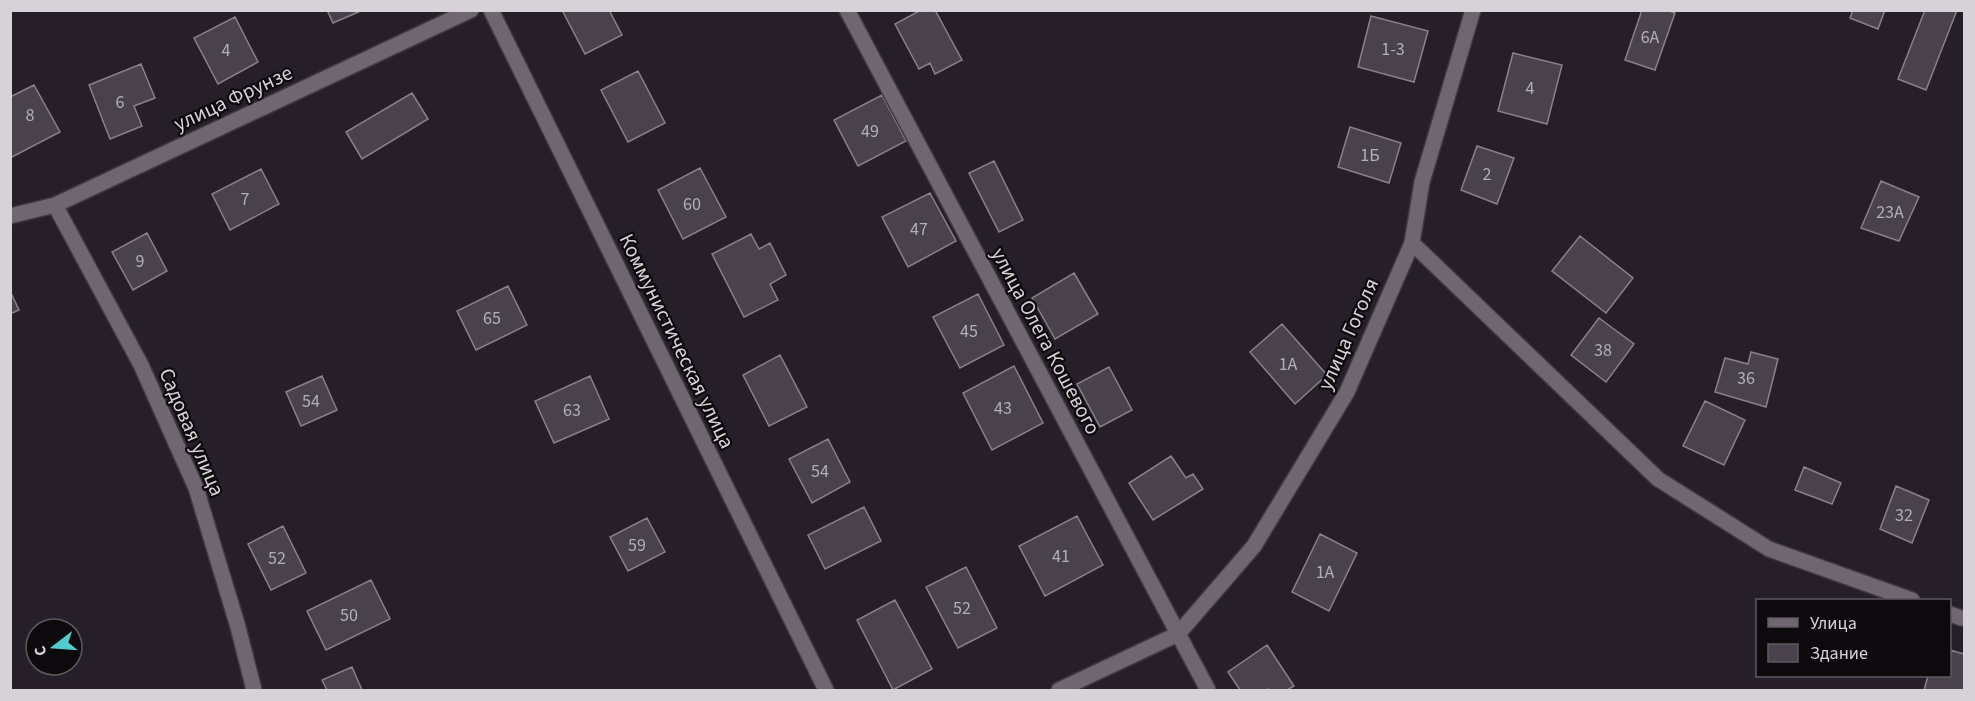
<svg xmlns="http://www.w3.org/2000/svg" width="1975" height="701" font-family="'Source Sans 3',sans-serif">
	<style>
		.building { fill: #49414b; stroke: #8a808c; stroke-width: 1.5 }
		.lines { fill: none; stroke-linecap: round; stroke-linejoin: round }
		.street-casing { stroke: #3f3841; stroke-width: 18 }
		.secondary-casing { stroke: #3f3841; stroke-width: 18 }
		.street { stroke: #6f6671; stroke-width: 15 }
		.secondary { stroke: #6f6671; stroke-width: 15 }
		.labels { text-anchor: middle; stroke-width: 4.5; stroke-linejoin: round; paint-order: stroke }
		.number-label { font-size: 18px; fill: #b4aeb5 }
		.street-label { font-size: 21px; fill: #d7d2d8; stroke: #0d0a0e }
	</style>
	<rect width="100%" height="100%" fill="#261e28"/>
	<!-- building -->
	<path class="building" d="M327 10H363L333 23Z
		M562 10H609L622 35 585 54Z
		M921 10H935L962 60 935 74 930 63 919 69 895 24Z
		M1642 10H1666L1675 13 1655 70 1625 60Z
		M1853 10H1885L1878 29 1850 18Z
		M1925 10H1957L1926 90 1898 79Z
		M1371 16 1428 31 1414 82 1358 67Z
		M235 17 258 62 218 84 194 38Z
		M1513 53 1562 65 1547 124 1498 111Z
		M141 64 155 98 134 106 142 126 110 139 89 85Z
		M638 71 665 123 628 142 601 90Z
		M34 85 60 132 10 158V97Z
		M412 93 428 119 362 159 346 132Z
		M882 95 906 141 858 166 834 120Z
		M1350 127 1401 143 1389 183 1338 167Z
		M1477 146 1514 158 1497 204 1461 190Z
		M994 161 1023 220 999 232 969 173Z
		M700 168 726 217 683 239 658 190Z
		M261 169 279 204 230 230 212 194Z
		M1881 181 1919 197 1899 241 1861 228Z
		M930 193 956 241 908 267 882 217Z
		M147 233 167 271 133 290 112 252Z
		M751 234 759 249 770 243 786 275 770 284 778 300 744 317 712 254Z
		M1580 236 1633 278 1606 313 1552 271Z
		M1074 273 1098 314 1055 339 1032 298Z
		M508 286 527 325 476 350 457 311Z
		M10 291 19 310 10 314Z
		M978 294 1004 345 960 368 933 317Z
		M1599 318 1634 344 1606 382 1571 355Z
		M1282 324 1327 375 1295 404 1250 352Z
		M1751 352 1778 359 1766 407 1715 392 1725 358 1748 364Z
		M780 355 807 407 769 426 743 375Z
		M1014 366 1043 423 992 450 963 393Z
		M1109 367 1132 410 1100 427 1077 384Z
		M322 376 337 410 301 426 286 392Z
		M590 376 609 419 554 443 535 401Z
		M1705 401 1745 420 1724 465 1683 446Z
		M828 439 850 482 812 503 789 459Z
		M1171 456 1186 478 1193 474 1203 489 1153 520 1129 483Z
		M1804 467 1841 483 1832 504 1795 490Z
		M1896 486 1929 500 1912 543 1880 529Z
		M864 507 881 541 825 569 808 535Z
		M1077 516 1103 565 1045 596 1019 546Z
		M647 518 665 552 628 571 610 537Z
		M283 526 306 573 271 590 248 544Z
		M1320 534 1357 553 1329 611 1292 592Z
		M966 567 997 628 958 648 926 587Z
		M371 580 390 619 326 650 307 611Z
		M895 600 932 669 893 690 857 620Z
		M1267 645 1294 686 1287 690H1269L1268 689 1265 690H1240L1228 672Z
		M1950 650 1964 654V690H1924L1928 676H1950Z
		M352 667 362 690H327L322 680Z"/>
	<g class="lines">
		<!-- street casing -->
		<g class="street-casing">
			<path id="street" d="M847 10 1208 690
				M55 205 141 365 196 488 238 627 254 690
				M10 216 55 205 471 10
				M1412 243 1658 479 1769 549 1912 600
				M1950 614 1961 618
				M1059 690 1178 634 1254 546 1347 392 1412 243 1422 182 1473 10"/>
		</g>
		<!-- secondary casing -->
		<g class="secondary-casing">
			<path id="secondary" d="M491 10 826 690"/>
		</g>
		<!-- street -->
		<use href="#street" class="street"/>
		<!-- secondary -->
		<use href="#secondary" class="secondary"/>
	</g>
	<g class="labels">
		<!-- number labels -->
		<g class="number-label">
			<text x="1650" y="43">6А</text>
			<text x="1393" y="55">1-3</text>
			<text x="226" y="56">4</text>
			<text x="1530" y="94">4</text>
			<text x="120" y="108">6</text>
			<text x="30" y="121">8</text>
			<text x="870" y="137">49</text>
			<text x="1370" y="161">1Б</text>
			<text x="1487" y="180">2</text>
			<text x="245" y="205">7</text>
			<text x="692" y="210">60</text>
			<text x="1890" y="218">23А</text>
			<text x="919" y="235">47</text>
			<text x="140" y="267">9</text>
			<text x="492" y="324">65</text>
			<text x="969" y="337">45</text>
			<text x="1603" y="356">38</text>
			<text x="1288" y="370">1А</text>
			<text x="1746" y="384">36</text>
			<text x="311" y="407">54</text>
			<text x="1003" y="414">43</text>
			<text x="572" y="416">63</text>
			<text x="820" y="477">54</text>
			<text x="1904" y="521">32</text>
			<text x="637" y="551">59</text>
			<text x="1061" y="562">41</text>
			<text x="277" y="564">52</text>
			<text x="1325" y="578">1А</text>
			<text x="962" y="614">52</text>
			<text x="349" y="621">50</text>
		</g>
		<!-- street labels -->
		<g class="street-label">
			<text transform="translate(233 98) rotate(-25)" y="7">улица Фрунзе</text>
			<text transform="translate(1348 334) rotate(-66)" y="7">улица Гоголя</text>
			<text transform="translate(677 341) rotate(64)" y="7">Коммунистическая улица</text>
			<text transform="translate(1046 341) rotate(62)" y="7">улица Олега Кошевого</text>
			<text transform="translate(192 432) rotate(67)" y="7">Садовая улица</text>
		</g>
	</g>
	<!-- border -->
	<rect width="1975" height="701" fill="none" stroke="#d7d2d8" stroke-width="24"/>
	<!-- legend -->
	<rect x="1756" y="599" width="195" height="78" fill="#0d0a0e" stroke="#5e5a5f" stroke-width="1.5"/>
	<rect x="1768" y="618" width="30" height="9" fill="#6f6671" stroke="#5e5a5f" stroke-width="1.5"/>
	<text x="1810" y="629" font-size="18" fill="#d7d2d8">Улица</text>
	<rect x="1768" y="644" width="30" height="18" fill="#49414b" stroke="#5e5a5f" stroke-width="1.5"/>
	<text x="1810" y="659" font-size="18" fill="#d7d2d8">Здание</text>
	<!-- north arrow -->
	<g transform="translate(54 647) rotate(253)"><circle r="28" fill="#0d0a0e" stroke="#5e5a5f" stroke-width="1.5"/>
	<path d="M0-4.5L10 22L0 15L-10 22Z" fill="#52cdcf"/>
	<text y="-9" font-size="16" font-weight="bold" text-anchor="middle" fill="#d7d2d8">С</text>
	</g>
</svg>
